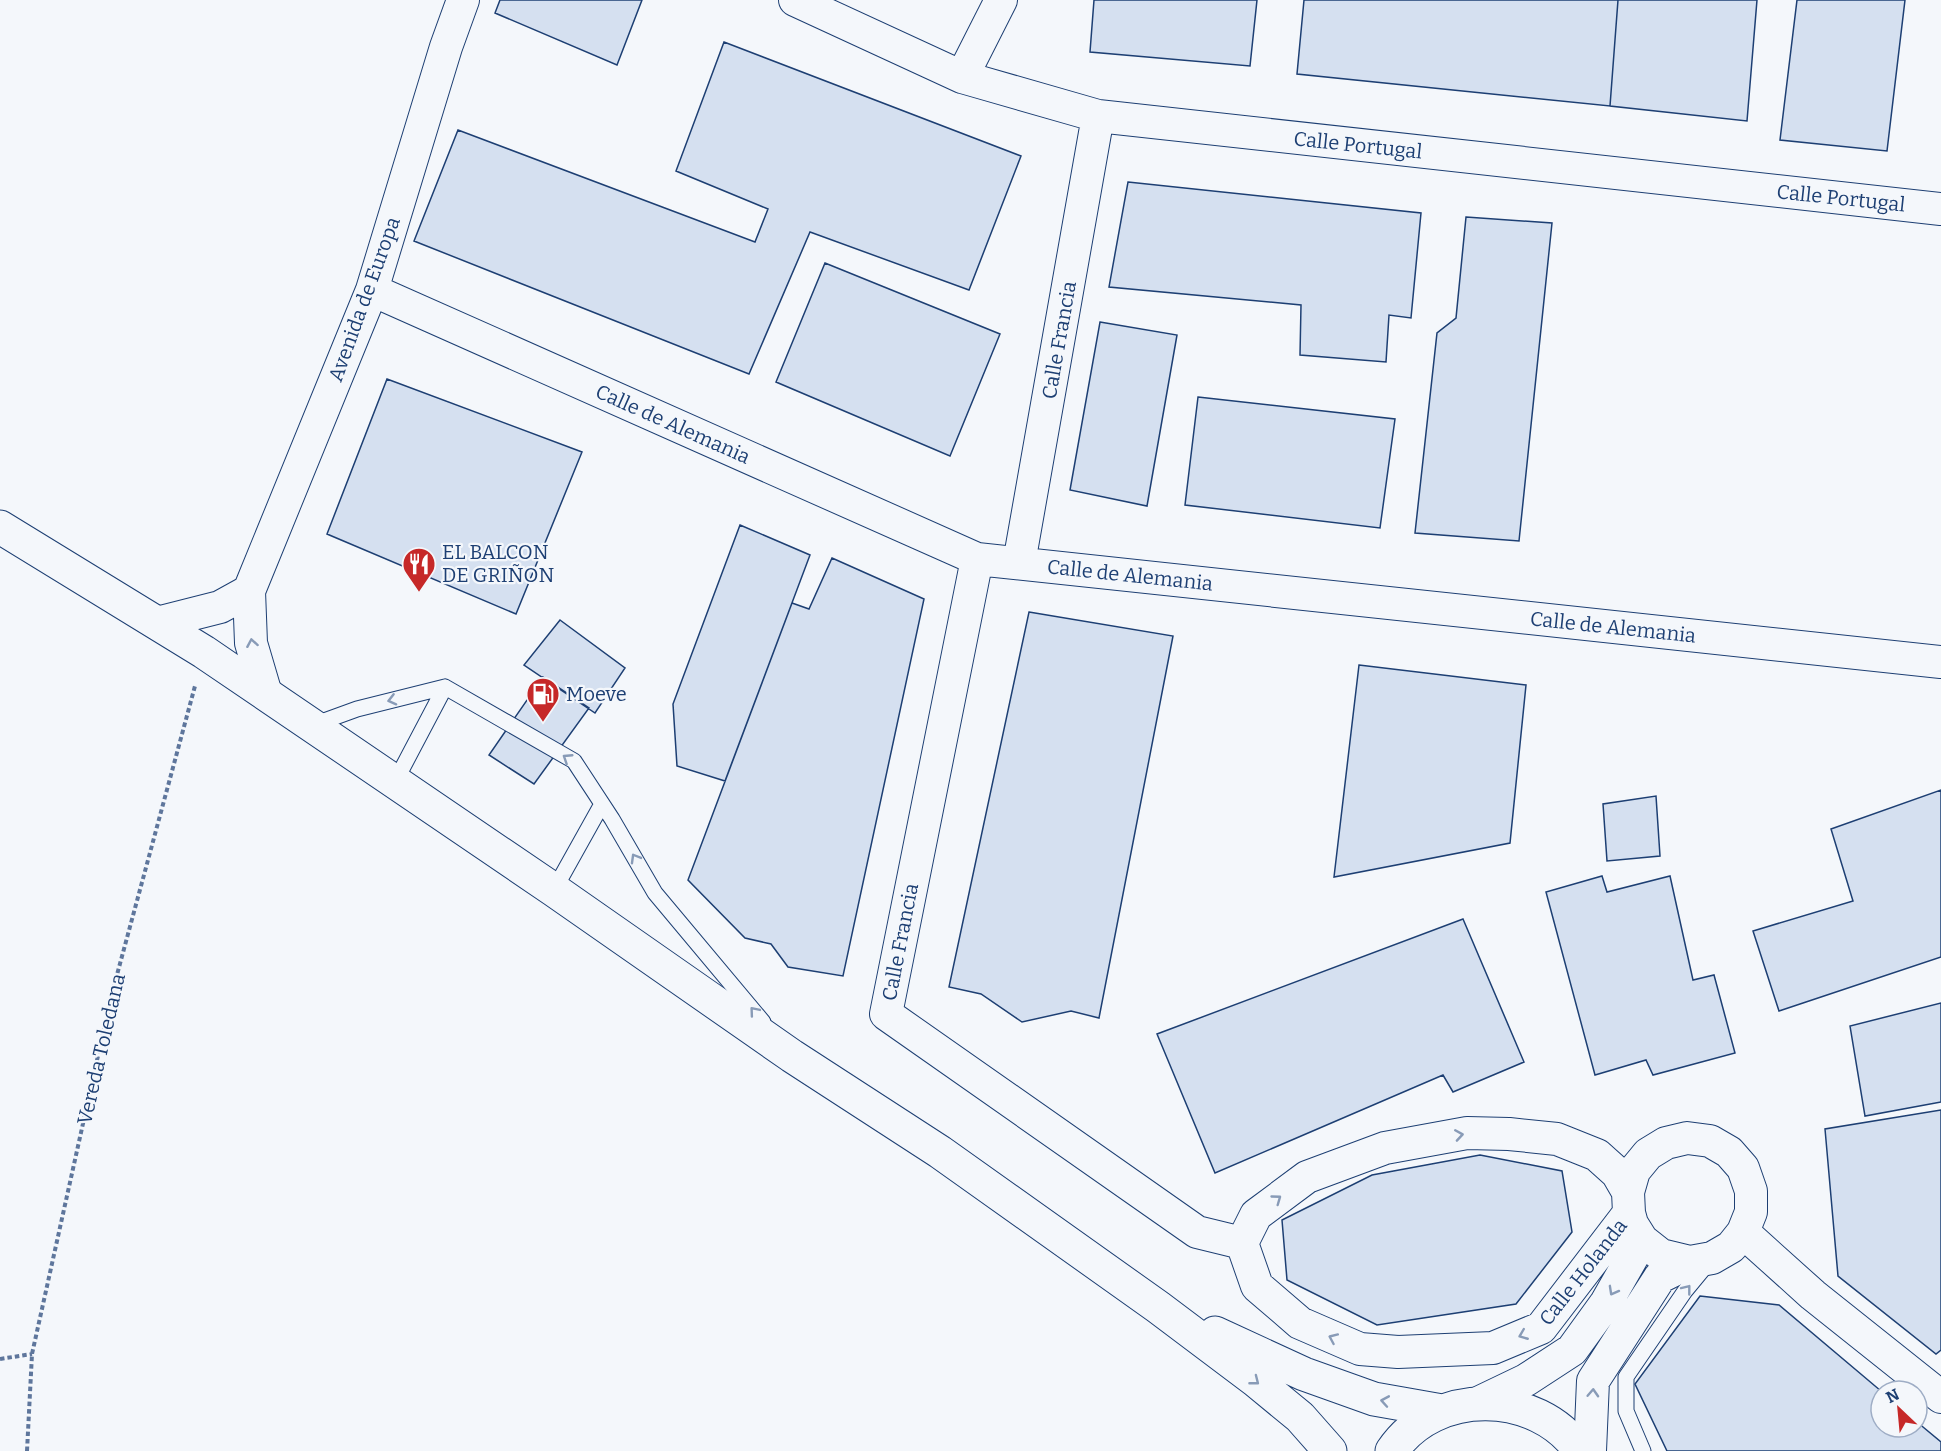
<svg xmlns="http://www.w3.org/2000/svg" width="1941" height="1451" font-family="Bitter,serif">
	<style>
		.building { fill: #d5e0f0; stroke: #1d3f73; stroke-width: 1.5 }
		.lines { fill: none; stroke-linecap: round; stroke-linejoin: round }
		.lane-casing { stroke: #1d3f73; stroke-width: 17 }
		.street-casing { stroke: #1d3f73; stroke-width: 34 }
		.primary-casing { stroke: #1d3f73; stroke-width: 35 }
		.path { stroke: #5e769c; stroke-width: 4; stroke-dasharray: 4.5 3; stroke-linecap: butt }
		.lane { stroke: #f4f7fb; stroke-width: 15 }
		.street { stroke: #f4f7fb; stroke-width: 32 }
		.primary { stroke: #f4f7fb; stroke-width: 33 }
		.oneway { stroke: #889bb7 }
		.labels { text-anchor: middle; stroke-width: 4.5; stroke-linejoin: round; paint-order: stroke }
		.street-label { font-size: 20px; fill: #1d3f73; stroke: #f4f7fb }
		.poi-label { font-size: 20px; fill: #1d3f73; stroke: #f4f7fb; text-anchor: start }
	</style>
	<rect width="100%" height="100%" fill="#f4f7fb"/>
	<!-- building -->
	<path class="building" d="M500 0H642L617 65 495 13Z
		M1094 0H1257L1250 66 1090 52Z
		M1304 0H1618L1610 106 1297 74Z
		M1618 0H1757L1747 121 1610 106Z
		M1797 0H1905L1887 151 1780 140Z
		M724 42 1021 156 969 290 810 232 749 374 414 241 458 130 755 242 768 209 676 171Z
		M1128 182 1421 213 1411 318 1389 315 1386 362 1300 355 1301 305 1109 287Z
		M1466 217 1552 223 1519 541 1415 533 1437 333 1456 318Z
		M825 263 1000 334 950 456 776 382Z
		M1100 322 1177 335 1147 506 1070 490Z
		M387 379 582 452 516 614 327 534Z
		M1198 397 1395 419 1380 528 1185 505Z
		M740 525 810 555 725 781 677 766 673 704Z
		M832 558 924 599 843 976 788 967 771 944 745 938 688 880 792 603 809 609Z
		M1029 612 1173 636 1099 1018 1071 1011 1022 1022 981 994 949 987Z
		M560 620 625 668 595 713 524 665Z
		M1359 665 1526 685 1510 843 1334 877Z
		M543 677 589 708 534 784 489 755Z
		M1941 790V957L1779 1011 1753 931 1853 901 1831 829Z
		M1656 796 1660 856 1607 861 1603 804Z
		M1602 876 1607 892 1670 876 1693 980 1714 975 1735 1053 1653 1075 1646 1060 1595 1075 1546 892Z
		M1463 919 1524 1062 1453 1092 1443 1075 1215 1173 1157 1034Z
		M1941 1003V1102L1865 1116 1850 1026Z
		M1941 1110V1350L1936 1354 1838 1276 1825 1129Z
		M1480 1155 1562 1171 1572 1232 1516 1304 1377 1325 1287 1280 1282 1220 1372 1175Z
		M1700 1296 1779 1305 1881 1391V1427H1917V1422L1941 1442V1451H1667L1635 1384Z"/>
	<g class="lines">
		<!-- lane casing -->
		<g class="lane-casing">
			<path id="lane" d="M313 725 357 709 445 687 574 761 612 819 655 893 763 1022
				M395 782 445 687
				M554 890 602 804
				M1643 1451 1626 1411V1377L1685 1291 1709 1262"/>
		</g>
		<!-- street casing -->
		<g class="street-casing">
			<path id="street" d="M795 0 962 77 1098 116 1941 209
				M962 77 1001 0
				M372 290 977 559 1941 662
				M977 559 886 1014 1197 1232 1242 1243
				M1019 563 1098 116
				M157 623 220 607 249 591
				M266 694 251 643 249 591 372 290 446 47 463 0
				M1628 1192 1617 1173 1597 1155 1557 1139 1509 1134 1467 1133 1385 1148 1307 1177 1256 1215 1242 1243 1257 1286 1300 1323 1360 1349 1398 1352 1493 1348 1541 1328 1629 1213
				M1743 1232 1813 1295 1941 1397
				M1478 1403 1526 1380 1572 1350 1606 1303 1642 1240
				M1590 1451 1593 1381 1660 1277 1690 1262 1712 1258 1731 1247 1743 1232 1751 1212V1191L1743 1168 1729 1152 1710 1141 1687 1138 1666 1143 1648 1154 1634 1171 1628 1192 1629 1213 1632 1224 1642 1240 1661 1255 1690 1262"/>
		</g>
		<!-- primary casing -->
		<g class="primary-casing">
			<path id="primary" d="M0 527 204 652 554 890 792 1056 940 1152 1158 1307 1255 1380 1300 1417 1330 1451
				M1215 1333 1304 1374 1374 1399 1442 1411
				M1392 1451C1435 1387 1537 1389 1580 1451"/>
		</g>
		<!-- path -->
		<path class="path" d="M0 1359 32 1354
			M27 1451 32 1354 111 997 195 686"/>
		<!-- lane -->
		<use href="#lane" class="lane"/>
		<!-- street -->
		<use href="#street" class="street"/>
		<!-- primary -->
		<use href="#primary" class="primary"/>
	</g>
	<!-- one-way arrows -->
	<defs><path id="oneway-chevron" d="M-2-3.5L2.5 0L-2 3.5" fill="none" stroke-width="1.6" stroke-linecap="round" stroke-linejoin="round" transform="scale(1.5)"/></defs>
	<g class="oneway">
		<use href="#oneway-chevron" transform="translate(252 643) rotate(-100)"/>
		<use href="#oneway-chevron" transform="translate(392 700) rotate(166)"/>
		<use href="#oneway-chevron" transform="translate(567 758) rotate(-147)"/>
		<use href="#oneway-chevron" transform="translate(635 858) rotate(-120)"/>
		<use href="#oneway-chevron" transform="translate(754 1011) rotate(-130)"/>
		<use href="#oneway-chevron" transform="translate(1459 1135) rotate(-9)"/>
		<use href="#oneway-chevron" transform="translate(1277 1199) rotate(-36)"/>
		<use href="#oneway-chevron" transform="translate(1687 1289) rotate(-52)"/>
		<use href="#oneway-chevron" transform="translate(1613 1291) rotate(119)"/>
		<use href="#oneway-chevron" transform="translate(1523 1335) rotate(158)"/>
		<use href="#oneway-chevron" transform="translate(1333 1338) rotate(-156)"/>
		<use href="#oneway-chevron" transform="translate(1255 1381) rotate(38)"/>
		<use href="#oneway-chevron" transform="translate(1593 1393) rotate(-87)"/>
		<use href="#oneway-chevron" transform="translate(1385 1401) rotate(-170)"/>
	</g>
	<!-- icons -->
	<defs>
		<g id="restaurant-pin" transform="scale(1.725)"><path d="M0 17L-7.5 6A9.5 9.5 0 1 1 7.5 6Z" fill="#c62828" stroke="#f4f7fb"/><path d="M-5-6h1v4h1v-4h1v4h1v-4h1v5L-1.5 .5V6h-2V.5L-5-1ZM5-6V6H3V1.5H1.5Q1.5-4 5-6Z" fill="#fff"/></g>
		<g id="fuel-pin" transform="scale(1.725)"><path d="M0 17L-7.5 6A9.5 9.5 0 1 1 7.5 6Z" fill="#c62828" stroke="#f4f7fb"/><path d="M-5.5-6h7V0h2V4h1.3V-2.5L3-4.5l.8-.8L6-3V5H2.5V1h-1V6h-7ZM-4.2-4.7v3.2H.2V-4.7Z" fill="#fff"/></g>
	</defs>
	<g fill-rule="evenodd">
		<use href="#restaurant-pin" x="419" y="564"/>
		<use href="#fuel-pin" x="543" y="694"/>
	</g>
	<g class="labels">
		<!-- street labels -->
		<g class="street-label">
			<text transform="translate(1358 145) rotate(6)" y="7">Calle Portugal</text>
			<text transform="translate(1841 198) rotate(6)" y="7">Calle Portugal</text>
			<text transform="translate(364 299) rotate(-70)" y="7">Avenida de Europa</text>
			<text transform="translate(1059 340) rotate(-80)" y="7">Calle Francia</text>
			<text transform="translate(673 424) rotate(24)" y="7">Calle de Alemania</text>
			<text transform="translate(1130 575) rotate(6)" y="7">Calle de Alemania</text>
			<text transform="translate(1613 627) rotate(6)" y="7">Calle de Alemania</text>
			<text transform="translate(900 942) rotate(-79)" y="7">Calle Francia</text>
			<text transform="translate(101 1049) rotate(-77)" y="7">Vereda Toledana</text>
			<text transform="translate(1583 1272) rotate(-52)" y="7">Calle Holanda</text>
		</g>
		<!-- poi labels -->
		<g class="poi-label">
			<text x="442" y="559">EL BALCON<tspan x="442" dy="23">DE GRIÑON</tspan></text>
			<text x="566" y="701">Moeve</text>
		</g>
	</g>
	<!-- north arrow -->
	<g transform="translate(1899 1409) rotate(334)"><circle r="28" fill="#f4f7fb" stroke="#9eadc5" stroke-width="1.5"/>
	<path d="M0-4.5L10 22L0 15L-10 22Z" fill="#c62828"/>
	<text y="-9" font-size="16" font-weight="bold" text-anchor="middle" fill="#1d3f73">N</text>
	</g>
</svg>
